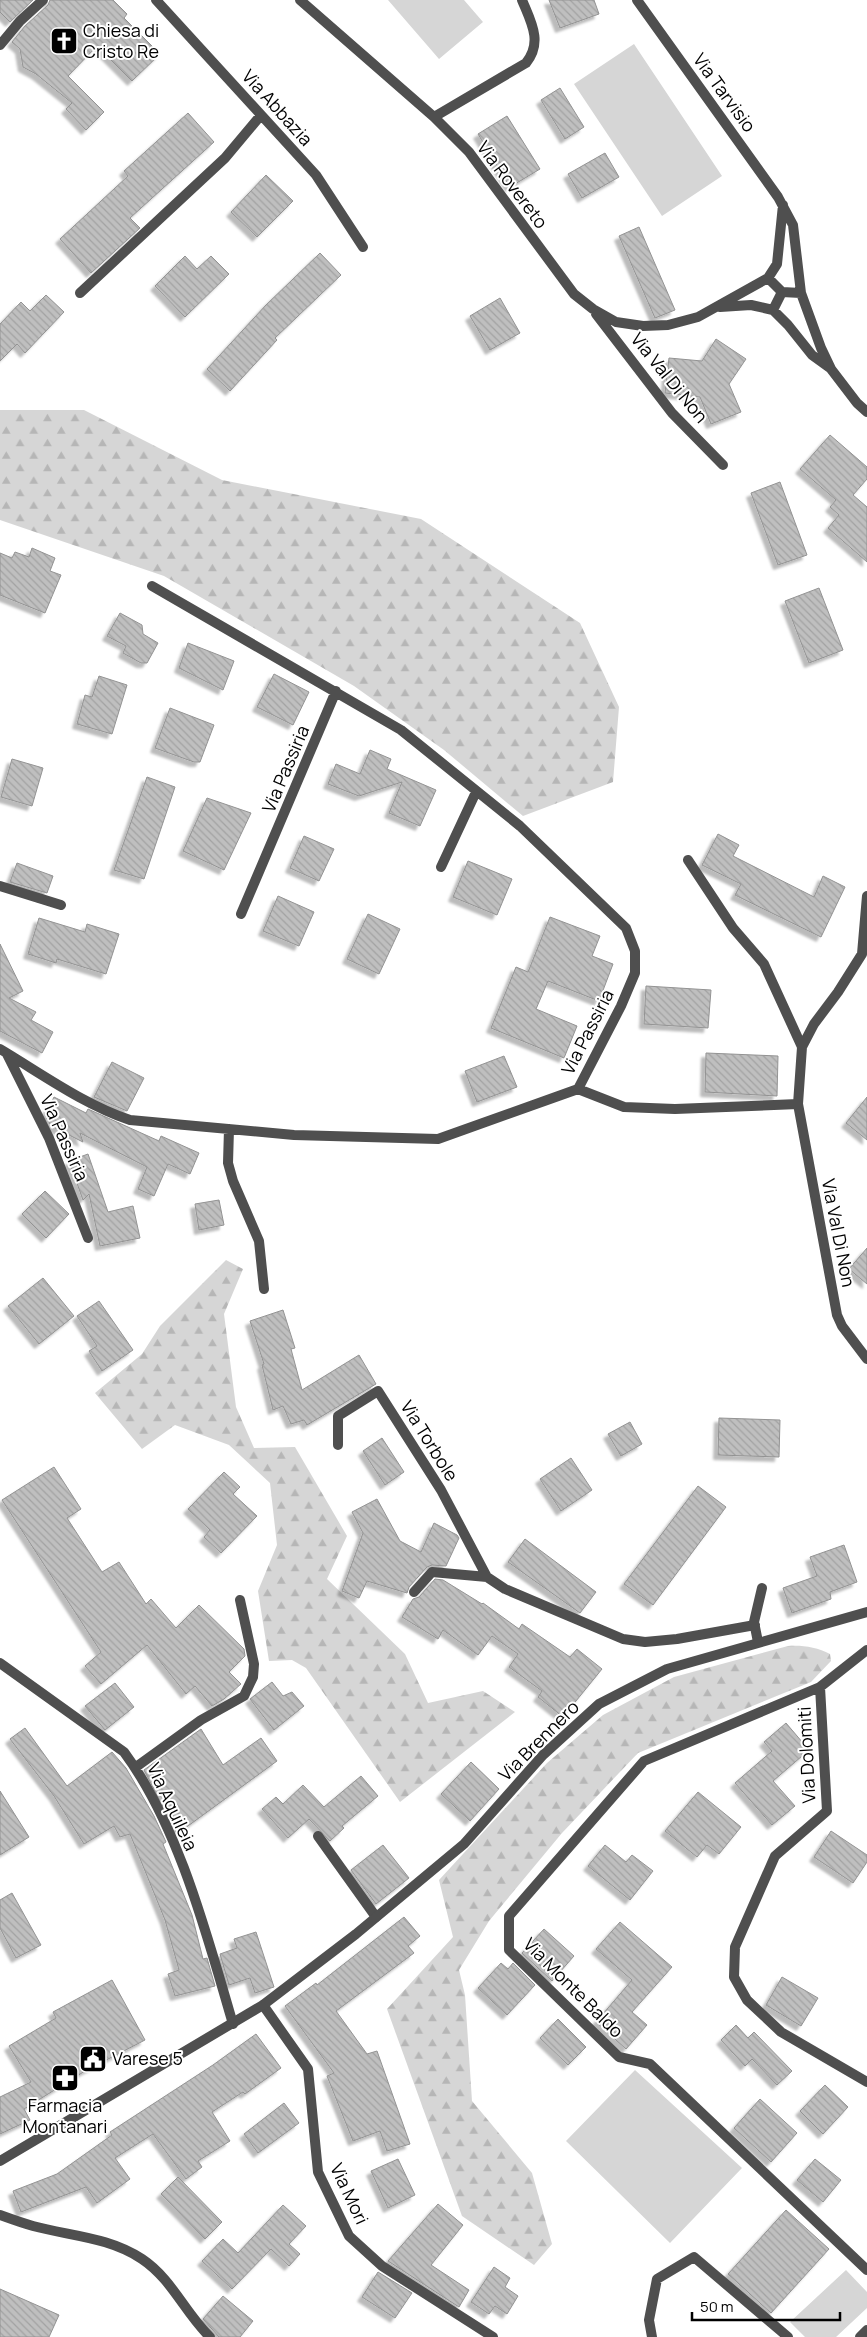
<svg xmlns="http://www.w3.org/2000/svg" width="867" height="2337" font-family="Manrope,sans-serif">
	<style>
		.forest { fill: url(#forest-firs) }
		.pitch { fill: #d6d6d6 }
		.building { fill: url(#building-back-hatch); stroke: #939393; filter: url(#shadow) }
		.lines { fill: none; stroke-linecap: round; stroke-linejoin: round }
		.minor { stroke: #4f4f4f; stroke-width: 10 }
		.tertiary { stroke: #4f4f4f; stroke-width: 10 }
		.labels { text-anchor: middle; stroke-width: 4; stroke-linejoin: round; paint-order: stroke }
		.poi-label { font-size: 18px; fill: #000; stroke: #fff; text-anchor: start }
		.street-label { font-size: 18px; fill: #000; stroke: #fff }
	</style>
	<defs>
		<pattern id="forest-firs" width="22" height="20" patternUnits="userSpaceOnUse" patternTransform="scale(1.25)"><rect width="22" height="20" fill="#d6d6d6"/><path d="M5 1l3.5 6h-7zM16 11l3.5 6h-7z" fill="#b6b6b6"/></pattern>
		<pattern id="building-back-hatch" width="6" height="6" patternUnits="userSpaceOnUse" patternTransform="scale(1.25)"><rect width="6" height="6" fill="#bfbfbf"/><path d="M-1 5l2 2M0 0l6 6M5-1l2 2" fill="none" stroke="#a2a2a2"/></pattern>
		<filter id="shadow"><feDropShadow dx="-4.5" dy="4.5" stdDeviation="1" flood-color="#0004"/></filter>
	</defs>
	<rect width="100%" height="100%" fill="#fff"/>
	<!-- forest -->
	<path class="forest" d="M0 410H84L222 480 421 519 580 623 619 707 613 782 523 816 444 750 354 686 164 576 0 520Z
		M226 1260 243 1269 224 1314 236 1407 254 1448 295 1447 347 1536 327 1579 405 1654 428 1703 483 1691 515 1712 400 1802 306 1668 292 1660 269 1661 258 1591 277 1545 270 1483 229 1445 175 1425 142 1449 95 1393 142 1354 160 1326Z
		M788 1646C802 1645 817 1647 830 1654L831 1661 811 1682 638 1753 562 1833 489 1921 459 1970 465 1995 472 2101 532 2173 552 2244 534 2265 462 2216 387 2009 453 1937 439 1880 547 1763 603 1715 674 1677Z"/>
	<!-- pitch -->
	<path class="pitch" d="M388 0H464L483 22 439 59Z
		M634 44 722 176 662 216 574 84Z
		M635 2070 742 2168 670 2243 566 2141Z
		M846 2270 867 2292V2308L836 2337H805L790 2322Z"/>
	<!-- building -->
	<path class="building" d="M0 0H33L10 22 0 12Z
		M50 0H113L127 14 124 18 160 54 132 81 97 46 68 76 104 112 86 130 66 109 72 103 36 74 23 67 20 49 12 42 25 26 48 5Z
		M549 0H594L599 14 560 28Z
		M560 88 584 127 565 139 541 100Z
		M188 113 214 142 130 218 140 228 91 273 60 239 128 176 124 171Z
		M507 116 540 169 510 187 478 134Z
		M605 153 619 177 582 198 568 174Z
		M266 175 293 201 257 237 231 212Z
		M639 227 675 310 655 318 619 236Z
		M320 253 341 275 275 338 277 340 230 391 207 369 266 305Z
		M185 256 197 269 211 256 229 274 185 317 155 286Z
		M46 295 64 312 25 353 17 344 0 361V324L21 302 30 311Z
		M500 298 520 333 490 350 470 316Z
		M716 339 746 359 729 384 741 412 711 424 700 397 665 393 669 358 702 361Z
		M830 435 867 467V479L853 495 867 507V562L828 528 839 515 830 507 836 500 800 469Z
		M780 482 807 555 778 565 751 493Z
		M32 548 55 558 50 571 61 575 45 613 0 595V553L12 558 15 552 29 557Z
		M819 588 843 650 809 663 785 601Z
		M120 613 142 625 143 634 158 643 147 663H141L123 653 126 646 107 636Z
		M188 643 234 661 223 690 179 668Z
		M274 674 309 692 293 725 257 707Z
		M99 676 127 685 112 734 77 724 85 695 92 697Z
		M170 708 214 725 200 762H194L155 748Z
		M370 750 391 759 387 769 436 790 420 826 389 813 402 782 359 796 328 784 336 764 360 774Z
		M12 759 43 768 32 806 1 797Z
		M147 777 175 787 144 879 114 870Z
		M207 798 251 813 224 870 183 851Z
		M718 834 739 845 733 856 814 897 823 876 845 887 821 937 735 895 741 884 702 865Z
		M304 836 334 849 319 881 290 868Z
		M468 861 512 879 497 915 453 897Z
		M17 863 53 876 47 893 10 882Z
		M278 896 314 912 299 946 263 931Z
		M368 914 400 929 379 974 347 959Z
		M550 917 600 936 592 956 613 964 599 1001 548 981 536 1009 577 1026 564 1058 491 1028 516 967 528 972Z
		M39 918 85 932 87 924 119 934 106 974 57 959 56 963 28 954Z
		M0 944 23 991 9 998 36 1012 31 1020 53 1032 42 1053 0 1031Z
		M646 986 711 990 708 1028 644 1024Z
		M706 1053 778 1056 777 1096 705 1092Z
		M504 1056 517 1087 477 1102 465 1071Z
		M112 1062 144 1078 127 1111 94 1097Z
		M54 1097 86 1113 88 1109 159 1141 161 1136 199 1153 190 1174 168 1164 154 1196 138 1189 147 1167 80 1133 83 1142 51 1126 45 1115Z
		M867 1097V1140L846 1123Z
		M88 1154 108 1212 133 1206 140 1238 100 1246 89 1194 83 1200 69 1161Z
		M45 1191 69 1214 46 1238 22 1214Z
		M219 1200 224 1225 199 1230 195 1204Z
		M867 1248V1284L849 1269Z
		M43 1278 74 1316 39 1344 8 1306Z
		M99 1301 133 1350 102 1371 89 1351 97 1346 77 1316Z
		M283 1310 295 1348 291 1349 302 1390 359 1355 376 1384 307 1425 304 1420 291 1424 283 1406 273 1410 262 1365 264 1364 250 1321Z
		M719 1418 780 1420 779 1457 718 1455Z
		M630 1422 642 1444 621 1456 608 1434Z
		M382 1438 404 1472 385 1485 363 1451Z
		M571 1458 592 1490 561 1511 540 1479Z
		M54 1467 81 1509 67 1518 102 1572 119 1562 146 1604 151 1599 176 1628 199 1605 244 1649 245 1656 229 1672 241 1684 224 1699 212 1706 195 1686 186 1694 147 1645 101 1684 85 1666 101 1652 2 1500Z
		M224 1472 240 1487 233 1494 257 1516 221 1553 204 1537 210 1530 188 1509Z
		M698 1486 726 1507 653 1605 624 1584Z
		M377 1499 400 1541 421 1552 434 1523 457 1535 459 1538 446 1566 432 1565 427 1567 409 1587 407 1593 367 1581 359 1598 342 1591 363 1533 352 1512Z
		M525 1539 596 1592 580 1613 508 1562Z
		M844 1545 857 1582 830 1592 831 1599 792 1613 783 1588 817 1576 810 1557Z
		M435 1579 443 1580 482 1604 483 1603 519 1629 522 1624 570 1657 577 1649 602 1669 563 1717 538 1697 542 1691 509 1667 518 1654 492 1636 478 1655 443 1630 438 1639 402 1617 413 1599 419 1597Z
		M272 1682 283 1696 292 1692 304 1706 274 1730 250 1699Z
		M115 1683 134 1707 105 1730 85 1706Z
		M786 1723 809 1750 773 1781 795 1806 772 1825 735 1783 772 1751 764 1742Z
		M25 1728 67 1786 112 1752 126 1768 154 1816 166 1842 163 1844 192 1915 203 1959 207 1958 215 1986 175 1996 168 1974 179 1970 165 1920 130 1834 120 1837 114 1826 84 1844 54 1796 10 1739Z
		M201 1729 223 1765 261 1738 277 1761 177 1834 144 1770Z
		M471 1762 499 1789 470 1821 441 1794Z
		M361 1776 378 1796 342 1826 344 1828 330 1841 309 1819 288 1838 262 1809 276 1797 283 1804 303 1785 324 1807Z
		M0 1791 29 1837 0 1855Z
		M698 1792 741 1827 719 1854 707 1845 697 1857 665 1831Z
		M831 1831 867 1855V1862L853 1883 814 1857Z
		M383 1845 409 1878 376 1904 351 1870Z
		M605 1845 626 1862 632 1855 653 1871 630 1900 588 1866Z
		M12 1893 41 1945 16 1958 0 1928V1900Z
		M404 1917 420 1936 408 1946 414 1953 336 2011 367 2054 377 2051 410 2144 387 2151 380 2131 353 2141 327 2076 334 2073 285 2006 316 1983 317 1985Z
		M620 1922 672 1967 632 2012 647 2025 626 2049 596 2022 632 1980 596 1949Z
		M544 1929 574 1956 552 1981 522 1953Z
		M256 1932 274 1987 255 1993 250 1978 229 1985 220 1954 237 1948 234 1939Z
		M501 1963 508 1969 513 1963 535 1985 507 2015 478 1988Z
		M782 1977 818 1998 801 2026 766 2005Z
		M112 1980 145 2040 85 2071 24 2109 30 2120 0 2134V2097L31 2082 9 2046 56 2018 53 2012Z
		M558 2019 586 2047 568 2065 540 2038Z
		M736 2025 748 2038 754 2032 792 2071 777 2085 752 2059 745 2066 721 2040Z
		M256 2034 281 2068 245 2094 243 2092 212 2112 230 2141 198 2161 202 2167 186 2179 153 2134 115 2158 130 2179 97 2203 86 2187 21 2212 13 2191 57 2174 112 2135 110 2132 213 2065Z
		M825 2085 848 2107 823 2134 800 2111Z
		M760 2099 797 2133 771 2162 734 2128Z
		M284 2103 299 2123 258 2153 244 2134Z
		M398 2159 415 2195 388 2208 371 2171Z
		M815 2159 841 2180 823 2202 797 2180Z
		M178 2177 222 2222 205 2239 161 2194Z
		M438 2204 463 2225 431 2265 469 2290 459 2307 388 2261Z
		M283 2205 306 2226 289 2244 300 2254 289 2266 271 2249 232 2289 202 2261 223 2239 238 2253Z
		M786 2210 829 2249 771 2313 728 2274Z
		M494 2267 510 2278 505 2287 518 2296 507 2314 495 2306 489 2314 471 2302Z
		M378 2272 412 2293 395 2318 362 2297Z
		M0 2289 59 2315 49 2337H0Z
		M223 2296 253 2321 240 2337H219L203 2319Z"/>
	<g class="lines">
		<!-- minor -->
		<path class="minor" d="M156 0 316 175 363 247
			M300 0 434 117 469 152 574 294 593 309 616 322 643 326 668 325 698 317 768 278 777 264 783 205
			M637 0 778 197 793 225 801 293 821 348 831 369 857 403 867 412
			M0 45 20 21 43 0
			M434 117 526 63C543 42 531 22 522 0
			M768 278 782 292 801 293
			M80 293 225 158 261 115
			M720 307 751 305 773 310 788 325 812 355 830 368
			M773 310 782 292
			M596 314 672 413 723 465
			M688 860 733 928 764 964 802 1047
			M441 867 476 792
			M0 886 61 905
			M867 896 862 954 838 992 814 1024 802 1047 798 1104 837 1315 842 1326 867 1359
			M241 914 336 691
			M0 1049C42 1074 83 1104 130 1120L294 1135 438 1139 578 1089 621 1006 635 973V951L626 928 520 826 401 730 152 586
			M7 1054 49 1138 88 1238
			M578 1089 624 1107 675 1109 798 1104
			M229 1129 228 1163 233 1181 259 1241 264 1289
			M338 1445V1416L378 1391 441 1490 487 1577 505 1589 623 1639 645 1642 677 1639 755 1625
			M414 1592 432 1572 487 1577
			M758 1642 754 1622 762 1588
			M867 1650 820 1687 827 1811 775 1856 735 1947 734 1977 747 2000 781 2032 867 2082
			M0 1663 124 1752C179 1826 207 1936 233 2024
			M820 1687 644 1761 509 1916V1950L619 2057 650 2064 867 2270
			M136 1767 201 1720 244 1696 253 1677 254 1664 240 1600
			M318 1836 376 1917
			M263 2005 308 2069 318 2172 349 2236 382 2266 493 2337
			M652 2337 649 2320 657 2279 694 2257 788 2337
			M860 2337 867 2330"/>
		<!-- tertiary -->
		<path class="tertiary" d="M0 2161 263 2005 356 1934 464 1844 543 1755 599 1704 667 1669 867 1612
			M0 2215C11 2219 22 2223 33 2226 70 2236 109 2237 142 2259 172 2279 185 2313 210 2337"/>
	</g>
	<!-- icons -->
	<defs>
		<g id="church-square" transform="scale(1.4375)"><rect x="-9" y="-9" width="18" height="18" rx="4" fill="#000" stroke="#fff"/><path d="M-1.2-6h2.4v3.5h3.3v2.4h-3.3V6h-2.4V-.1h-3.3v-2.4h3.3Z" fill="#fff"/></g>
		<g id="civic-square" transform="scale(1.4375)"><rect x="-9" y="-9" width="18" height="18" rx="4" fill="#000" stroke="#fff"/><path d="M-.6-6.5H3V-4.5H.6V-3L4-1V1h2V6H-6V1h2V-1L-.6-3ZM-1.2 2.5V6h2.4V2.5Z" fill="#fff"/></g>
		<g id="pharmacy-square" transform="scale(1.4375)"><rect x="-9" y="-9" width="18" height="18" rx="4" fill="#000" stroke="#fff"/><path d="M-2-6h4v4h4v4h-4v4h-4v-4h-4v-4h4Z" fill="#fff"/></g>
	</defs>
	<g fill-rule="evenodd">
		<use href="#church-square" x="64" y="41"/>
		<use href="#civic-square" x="93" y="2059"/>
		<use href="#pharmacy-square" x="65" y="2078"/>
	</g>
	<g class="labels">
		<!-- poi labels -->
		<g class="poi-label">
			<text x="83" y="37">Chiesa di<tspan x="83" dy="21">Cristo Re</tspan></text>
			<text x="112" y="2065">Varese 5</text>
			<text x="65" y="2112" text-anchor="middle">Farmacia<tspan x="65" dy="21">Montanari</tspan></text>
		</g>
		<!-- street labels -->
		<g class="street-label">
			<text transform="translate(724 93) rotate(54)" y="6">Via Tarvisio</text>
			<text transform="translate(277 108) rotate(48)" y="6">Via Abbazia</text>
			<text transform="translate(512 185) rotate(53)" y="6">Via Rovereto</text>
			<text transform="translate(669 378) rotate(51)" y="6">Via Val Di Non</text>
			<text transform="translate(286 769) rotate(-67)" y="6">Via Passiria</text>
			<text transform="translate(588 1032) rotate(-63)" y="6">Via Passiria</text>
			<text transform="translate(64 1138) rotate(66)" y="6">Via Passiria</text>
			<text transform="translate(838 1233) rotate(79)" y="6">Via Val Di Non</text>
			<text transform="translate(429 1441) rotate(58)" y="6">Via Torbole</text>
			<text transform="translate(539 1741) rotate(-45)" y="6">Via Brennero</text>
			<text transform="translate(807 1755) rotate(-93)" y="6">Via Dolomiti</text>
			<text transform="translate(172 1807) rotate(65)" y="6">Via Aquileia</text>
			<text transform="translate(573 1988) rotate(45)" y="6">Via Monte Baldo</text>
			<text transform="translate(349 2194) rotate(65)" y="6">Via Mori</text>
		</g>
	</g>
	<!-- scale -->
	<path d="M692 2312v8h148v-8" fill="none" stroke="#000000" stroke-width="2.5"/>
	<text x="700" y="2312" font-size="15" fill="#000000" stroke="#ffffff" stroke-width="4" paint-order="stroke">50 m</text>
</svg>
